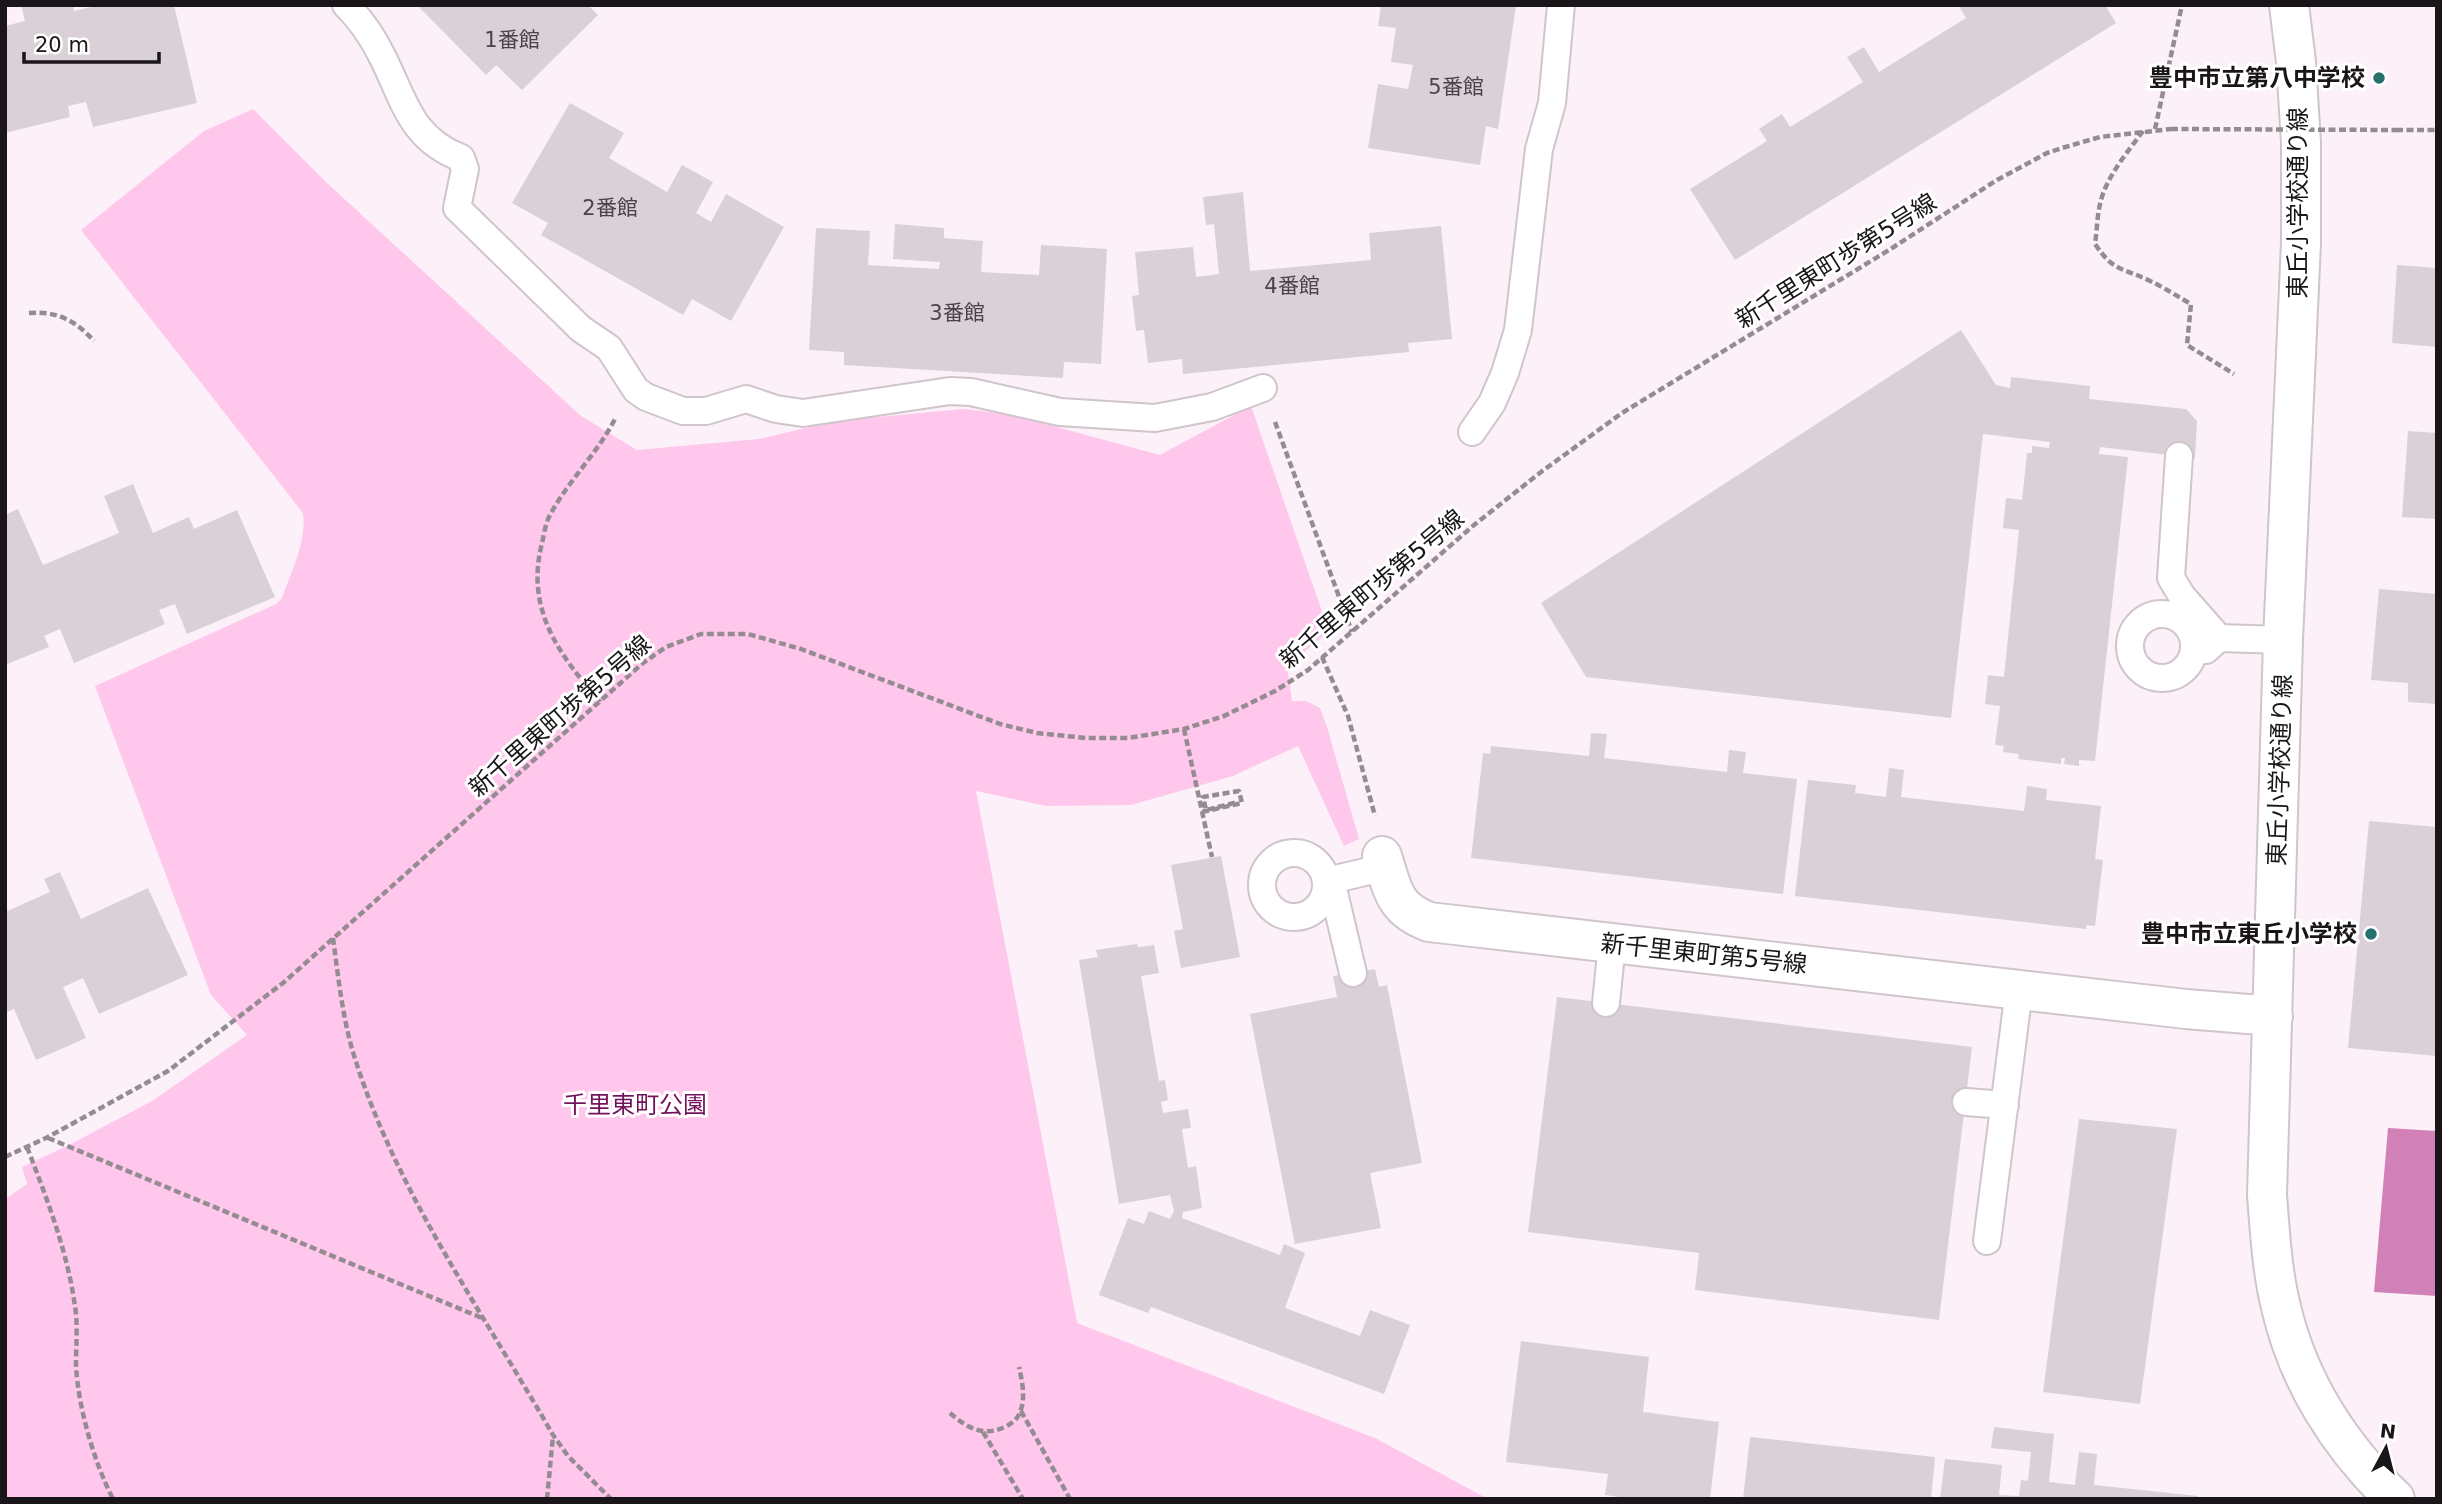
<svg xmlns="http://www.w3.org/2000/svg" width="2442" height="1504" font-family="'DejaVu Sans','Noto Sans JP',sans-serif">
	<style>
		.green { fill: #ffc7ec }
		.water { fill: #d281b8 }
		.building { fill: #dad0d7 }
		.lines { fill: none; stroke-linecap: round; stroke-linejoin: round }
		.service-casing { stroke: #cfc5cb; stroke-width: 30 }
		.tertiary-casing { stroke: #cfc5cb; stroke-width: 42 }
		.path { stroke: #948c91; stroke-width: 4.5; stroke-dasharray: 7 3.5; stroke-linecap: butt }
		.service { stroke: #fff; stroke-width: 26 }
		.tertiary { stroke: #fff; stroke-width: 38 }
		.path-bridge { stroke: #948c91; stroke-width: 4.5; stroke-dasharray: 7 3.5; stroke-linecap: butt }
		.poi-dot { fill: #28716d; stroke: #fff; stroke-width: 2.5 }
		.labels { text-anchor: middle; stroke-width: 6; stroke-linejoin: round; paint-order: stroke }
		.number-label { font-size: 21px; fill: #494448 }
		.poi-label { font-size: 24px; font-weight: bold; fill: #191518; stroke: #fff; text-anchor: end }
		.street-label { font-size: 24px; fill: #191518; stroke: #fff }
		.park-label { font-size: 24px; fill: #73115d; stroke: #fff }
	</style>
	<rect width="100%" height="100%" fill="#fcf1f8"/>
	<!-- green -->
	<path class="green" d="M253 109 328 184 581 416 637 450 759 439 836 421 963 409 1009 414 1160 455 1251 406 1327 626V633L1287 666 1292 701H1306L1320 708 1327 727 1359 839 1344 846 1298 746 1233 776 1131 805 1046 806 976 791 1077 1323 1375 1438 1488 1499H5V1199L27 1184 22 1167 69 1145 152 1101 247 1035 211 995 95 686 276 604 282 598C291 572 307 541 303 513L81 230 204 131Z"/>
	<!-- water -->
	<path class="water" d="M2388 1128 2437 1131V1296L2374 1292Z"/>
	<!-- building -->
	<path class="building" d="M21 5H73L74 11 100 5H138V7L174 5 197 103 93 127 86 102 68 106 70 117 5 133V26L25 21Z
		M417 5H588L598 15 522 90 496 65 486 75Z
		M1381 5H1516L1498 129 1486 126 1480 165 1368 148 1378 84 1408 89 1413 65 1391 62 1396 28 1378 26Z
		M1961 5H2105L2116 23 1735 260 1690 189 1767 141 1759 129 1782 114 1790 127 1863 82 1847 57 1864 47 1879 72 1966 18 1959 6Z
		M570 103 624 133 609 158 667 192 682 165 713 182 696 213 711 222 726 194 784 227 731 321 692 299 683 315 541 235 548 223 512 203Z
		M1243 192 1250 271 1371 260 1369 233 1441 226 1452 339 1408 343 1409 352 1183 374 1182 359 1148 363 1144 330 1136 331 1132 296 1139 295 1135 252 1193 247 1196 277 1219 274 1214 224 1206 225 1203 197Z
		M895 224 944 228V238L983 241 981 272 1039 275 1041 245 1107 249 1101 364 1064 362 1063 378 844 365V352L809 350 816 228 870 231 868 265 939 269 940 262 893 259Z
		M2397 265 2437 268V347L2392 343Z
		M1961 330 1996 385 2010 388 2011 377 2090 386 2089 399 2186 409 2197 421 2195 458 2100 447 2099 454 2128 457 2095 761 2079 760V766L2064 764 2065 758H2061V764L2018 759 2019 754 2003 752 2004 746 1995 745 2000 706 1985 704 1988 675 2004 677 2019 530 2003 528 2006 498 2022 500 2027 453H2032V446L2049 448 2050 442 1983 434 1951 718 1586 677 1541 603Z
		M2408 431 2437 433V519L2402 517Z
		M133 484 153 533 189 517 194 529 237 510 275 597 187 634 175 604 159 610 165 624 74 663 60 629 44 636 49 647 5 665V515L18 509 43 565 119 533 104 496Z
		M2379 589 2437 594V704L2408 702V683L2371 680Z
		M1591 733 1607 734 1604 758 1727 772 1729 750 1746 752 1743 773 1797 779 1783 894 1471 858 1483 753 1490 754 1491 746 1589 756Z
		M1889 768 1904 770 1901 797 2024 811 2027 786 2047 789 2046 800 2101 806 2095 859 2103 860 2095 926 2086 925V929L1795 896 1808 780 1856 785 1855 793 1886 797Z
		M2369 821 2437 827V1056L2348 1048Z
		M1221 856 1240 957 1181 968 1174 931 1183 929 1171 865Z
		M60 872 81 919 148 888 188 975 99 1014 83 978 63 987 86 1038 36 1060 14 1009 5 1013V912L50 892 44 879Z
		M1137 944 1138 947 1154 945 1159 973 1141 976 1159 1081 1165 1080 1168 1100 1161 1102 1163 1113 1188 1109 1191 1128 1182 1129 1188 1168 1196 1166 1202 1208 1183 1212 1182 1218 1280 1255 1284 1244 1305 1253 1285 1308 1360 1336 1370 1310 1410 1325 1384 1394 1151 1307 1148 1313 1099 1295 1128 1218 1144 1224 1149 1211 1170 1219 1174 1211 1170 1195 1119 1204 1079 960 1098 957 1096 950Z
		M1375 969 1379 987 1387 985 1422 1163 1370 1173 1381 1228 1295 1244 1250 1014 1337 997 1333 976Z
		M1557 997 1972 1047 1939 1320 1695 1290 1699 1253 1528 1232Z
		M2079 1119 2177 1129 2140 1404 2043 1392Z
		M1521 1341 1649 1357 1643 1412 1719 1422 1710 1499H1634L1605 1495 1608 1474 1506 1462Z
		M1994 1427 2054 1434 2049 1482 2075 1485 2079 1452 2097 1454 2094 1485 2198 1496V1499H1940L1945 1459 2002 1465 1999 1495 2019 1496 2021 1480 2028 1481 2031 1452 1991 1448Z
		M1750 1437 1935 1457 1931 1499H1743Z"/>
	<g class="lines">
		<!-- service casing -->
		<g class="service-casing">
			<path id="service" d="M346 5C360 19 372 36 381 54 404 98 409 138 461 158L465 169 457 208 581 329 609 348 636 390 646 397 683 411H706L746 399 776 409 803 413 950 391 971 392 1060 412 1155 418 1212 407 1263 388
				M1472 432 1492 403 1505 373 1518 330 1539 149 1552 103 1561 5
				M2179 456 2171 578 2182 596 2219 638
				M2130 646a32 32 0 1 1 64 0a32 32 0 1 1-64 0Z
				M2206 650 2219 638 2283 640
				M1262 885a32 32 0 1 1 64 0a32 32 0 1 1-64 0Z
				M1353 973 1331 880 1386 867
				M1606 1003 1612 944
				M1966 1102 2005 1105
				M1987 1241 2019 990"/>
		</g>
		<!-- tertiary casing -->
		<g class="tertiary-casing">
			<path id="tertiary" d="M2289 5 2296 62 2301 143V243L2283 640 2267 1195C2270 1233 2272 1271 2281 1307 2298 1381 2340 1447 2395 1499
				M1382 856C1393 890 1393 908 1429 922L2186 1009 2273 1016"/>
		</g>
		<!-- path -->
		<path class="path" d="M2155 129 2182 5
			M2396 130H2437
			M2143 131C2127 153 2106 177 2100 204 2097 217 2097 231 2095 244 2114 272 2121 267 2148 280 2163 287 2177 296 2191 304L2187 345 2234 374
			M29 313C57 311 75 320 94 341
			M1275 422 1352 632
			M1322 657 1348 716 1375 816
			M600 702C559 654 525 610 542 543 544 535 545 525 549 517 567 482 597 454 615 419
			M1184 729 1212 857
			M1202 812 1242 803 1239 791 1203 797 1206 810 1238 802
			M333 938C338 975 342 1013 352 1049 394 1189 481 1309 553 1435L568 1456 611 1499
			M48 1138 482 1318
			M27 1147C47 1199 67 1250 75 1306 78 1326 76 1345 76 1365 78 1407 94 1462 113 1499
			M5 1157 48 1137 168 1071 283 983 643 663 666 647 701 634H748L801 649 1000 724 1037 733 1086 738H1128L1184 729 1224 716 1275 691 1308 670 1474 525 1541 472 1622 413 1889 250 1997 180 2047 153 2062 148 2100 137 2171 129
			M1021 1411 1070 1499
			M950 1413C967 1428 983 1437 1005 1427 1012 1423 1018 1419 1020 1412 1026 1398 1022 1381 1019 1367
			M983 1432 1023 1499
			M547 1499 553 1436"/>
		<!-- service -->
		<use href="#service" class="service"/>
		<!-- tertiary -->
		<use href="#tertiary" class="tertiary"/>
		<!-- path-bridge -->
		<path class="path-bridge" d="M2171 129 2396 130"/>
	</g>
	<!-- markers -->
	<g class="poi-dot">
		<circle cx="2379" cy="78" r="7"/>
		<circle cx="2371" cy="934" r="7"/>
	</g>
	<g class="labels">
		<!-- number labels -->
		<g class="number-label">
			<text x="512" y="47">1番館</text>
			<text x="1456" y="94">5番館</text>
			<text x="610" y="215">2番館</text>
			<text x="1292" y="293">4番館</text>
			<text x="957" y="320">3番館</text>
		</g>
		<!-- poi labels -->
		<g class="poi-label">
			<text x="2365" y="86">豊中市立第八中学校</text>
			<text x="2357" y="942">豊中市立東丘小学校</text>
		</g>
		<!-- street labels -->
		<g class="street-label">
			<text transform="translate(2298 203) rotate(-90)" y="8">東丘小学校通り線</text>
			<text transform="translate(1836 261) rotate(-32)" y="8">新千里東町歩第5号線</text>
			<text transform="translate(1372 589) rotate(-40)" y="8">新千里東町歩第5号線</text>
			<text transform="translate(560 716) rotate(-41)" y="8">新千里東町歩第5号線</text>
			<text transform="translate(2280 770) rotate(-88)" y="8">東丘小学校通り線</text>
			<text transform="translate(1704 954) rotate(6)" y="8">新千里東町第5号線</text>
		</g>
		<!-- park labels -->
		<g class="park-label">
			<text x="635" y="1113">千里東町公園</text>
		</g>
	</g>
	<!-- border -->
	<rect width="2442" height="1504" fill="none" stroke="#191518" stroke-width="14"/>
	<!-- north arrow -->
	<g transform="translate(2386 1448) rotate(7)" stroke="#ffffff" stroke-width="5" paint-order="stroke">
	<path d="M0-5L12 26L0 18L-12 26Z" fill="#191518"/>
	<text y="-10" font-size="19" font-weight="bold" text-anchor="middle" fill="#191518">N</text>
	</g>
	<!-- scale -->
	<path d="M24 52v10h135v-10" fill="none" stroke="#191518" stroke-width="3.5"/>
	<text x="35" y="52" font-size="21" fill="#191518" stroke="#ffffff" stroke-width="5" paint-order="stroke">20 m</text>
</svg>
